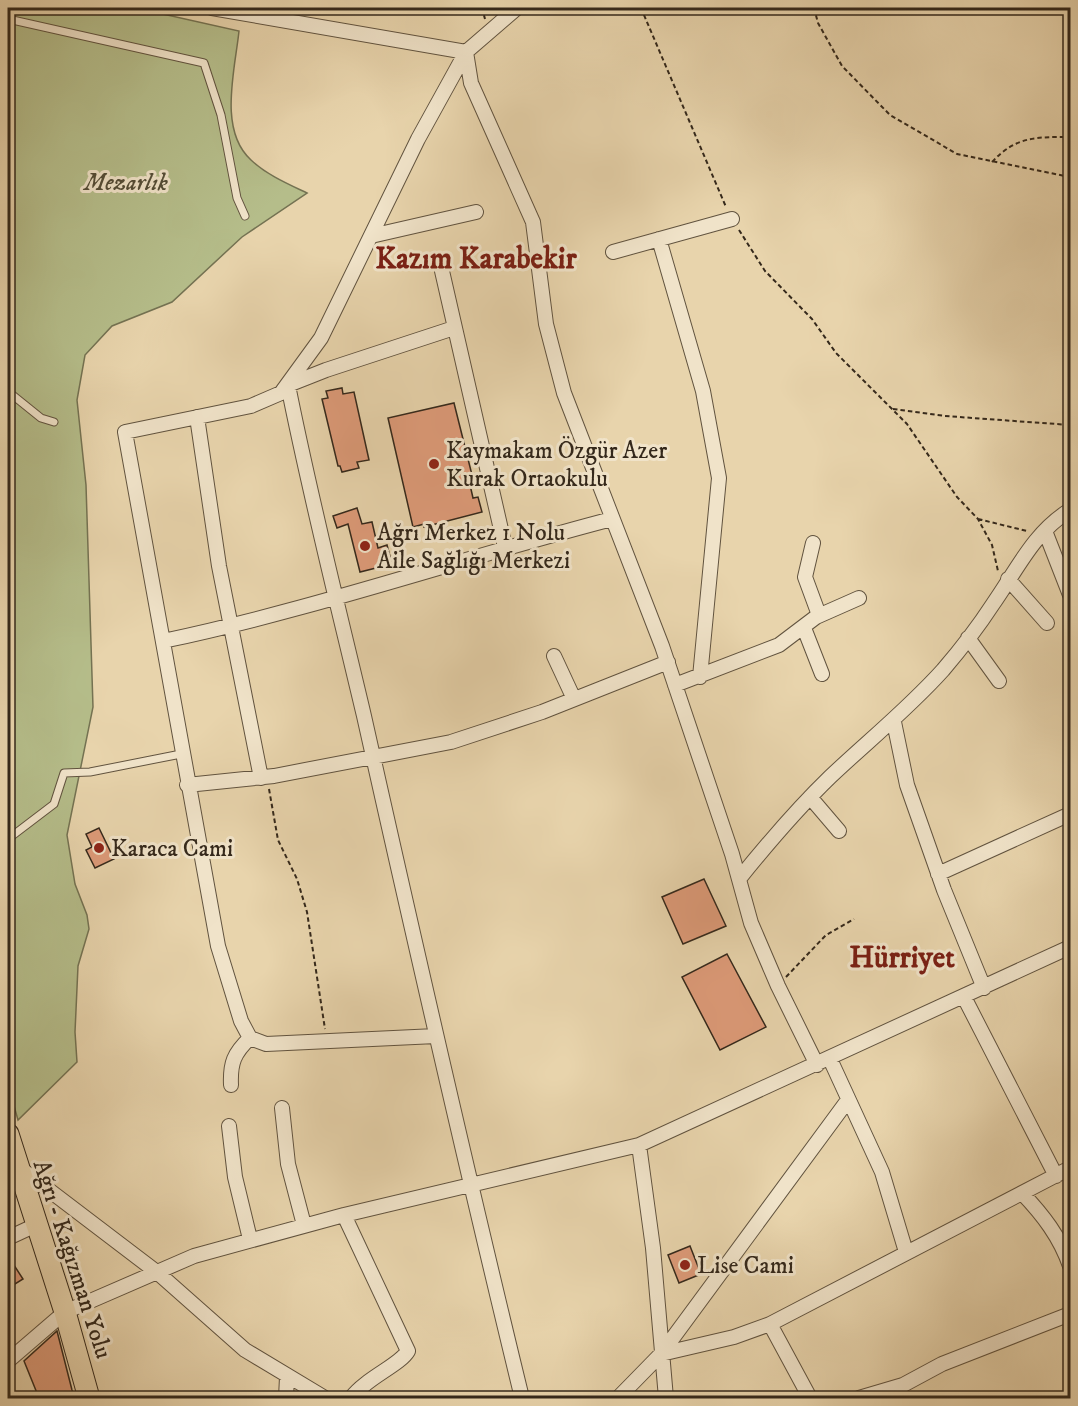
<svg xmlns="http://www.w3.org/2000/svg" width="1078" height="1406" font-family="'IM FELL DW Pica',serif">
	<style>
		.green { fill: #b5bd8a; stroke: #747252; stroke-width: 1.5 }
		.building { fill: #de9b79; stroke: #34281b; stroke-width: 1.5 }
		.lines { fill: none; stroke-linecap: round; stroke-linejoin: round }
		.service-casing { stroke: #61533f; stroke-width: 9 }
		.minor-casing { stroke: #61533f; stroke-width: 16 }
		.primary-casing { stroke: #34281b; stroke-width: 23 }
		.path { stroke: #34281b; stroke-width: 2; stroke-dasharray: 4.5 3; stroke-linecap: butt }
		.service { stroke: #f0e3c9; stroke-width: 7 }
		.minor { stroke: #f0e3c9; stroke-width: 14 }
		.primary { stroke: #e8d4ac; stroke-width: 21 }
		.poi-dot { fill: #8f2418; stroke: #f0e3c9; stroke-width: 2 }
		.labels { text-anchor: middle; stroke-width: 6; stroke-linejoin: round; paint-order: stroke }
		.park-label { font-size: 24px; font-style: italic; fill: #544d37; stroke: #f0e3c9 }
		.poi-label { font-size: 24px; fill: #34281b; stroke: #f0e3c9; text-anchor: start }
		.street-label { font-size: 24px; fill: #34281b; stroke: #f0e3c9 }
		.district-label { font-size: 30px; font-weight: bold; fill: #7a1f14; stroke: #f0e3c9 }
	</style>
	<rect width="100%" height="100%" fill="#e8d4ac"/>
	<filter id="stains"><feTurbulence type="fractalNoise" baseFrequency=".00333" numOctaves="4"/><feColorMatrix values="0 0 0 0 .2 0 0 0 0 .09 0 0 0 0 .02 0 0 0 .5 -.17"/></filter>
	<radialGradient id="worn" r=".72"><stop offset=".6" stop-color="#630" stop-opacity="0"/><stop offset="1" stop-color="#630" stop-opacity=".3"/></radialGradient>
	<!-- green -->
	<path class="green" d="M8 8H136L239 31C235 70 218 130 251 160 267 175 288 184 307 193L242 237 172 302 112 326 85 355 77 400 86 485 93 707 67 835 75 884 87 915 89 929 78 966 75 1032 77 1062 18 1120 8 1085Z"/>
	<!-- building -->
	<path class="building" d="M342 388 343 394 354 392 369 460 357 462 359 468 342 472 340 466H338L322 399 328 398 326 391Z
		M454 403 472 475 468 476 473 498 478 497 482 512 424 527V524L413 527 388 418Z
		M357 508 362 524 372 522 378 548 387 545 392 564 360 572 348 524 337 528 333 516Z
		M99 828 114 859 95 868 86 850 92 847 86 834Z
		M704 879 726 926 683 944 662 897Z
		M727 954 766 1027 720 1050 682 977Z
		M690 1246 701 1274 679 1283 668 1255Z
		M8 1256 23 1279 15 1284 8 1273Z
		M57 1331 72 1390 75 1398H39L24 1361Z"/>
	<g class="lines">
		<!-- service casing -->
		<g class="service-casing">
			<path id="service" d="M8 19 204 63 221 115 237 198 245 216
				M8 375 10 384 8 403
				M10 393 41 418 54 422
				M8 839 54 804 64 773 90 772 181 754
				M8 1026V1029"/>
		</g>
		<!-- minor casing -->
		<g class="minor-casing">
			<path id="minor" d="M212 8 466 52 471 83 533 222 546 324 564 393 662 646 732 854 751 923 778 986 817 1065
				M371 236 476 212
				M659 239 703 391 719 478 700 677
				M613 252 732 219
				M442 271 505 547
				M454 328 326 370 288 385C310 496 338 606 364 716 415 944 467 1172 522 1398
				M197 417 219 566 261 778
				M1045 531 1070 595
				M813 543 805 577 819 615
				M1008 579 1047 623
				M804 628 822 674
				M968 638 999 681
				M163 641C315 609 462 558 612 519
				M554 656 574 699
				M675 685 779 645 816 617 859 598
				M894 722 907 785 944 890 984 988
				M187 785 274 776 451 742 542 712 668 662
				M810 797 839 831
				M938 874 1070 814
				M739 879C768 843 797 809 830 777 868 741 908 709 943 670 961 649 978 627 993 604 1017 570 1033 533 1070 510
				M964 997 1056 1176
				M436 1036 266 1044 250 1038 241 1021 218 946 125 432 251 406 281 393 321 338 418 139 466 52 517 8
				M830 1059 882 1172 906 1252
				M231 1085C230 1063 234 1053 250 1038
				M282 1108 288 1164 304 1225
				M229 1126 235 1177 250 1239
				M639 1145 653 1248 666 1398
				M20 1168 158 1273 245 1350 325 1398
				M1022 1193C1043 1215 1060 1237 1070 1266
				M344 1215 408 1351C400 1365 366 1378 351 1398
				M8 1238 36 1225
				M770 1324 810 1398
				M661 1354 734 1337 770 1324 1070 1168
				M8 1361 65 1312 194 1256 344 1215 639 1145 1070 947
				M286 1398 287 1377
				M618 1398 661 1354 848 1100
				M859 1398 903 1385 942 1364 1070 1314"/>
		</g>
		<!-- primary casing -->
		<g class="primary-casing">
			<path id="primary" d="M8 1134 65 1312 89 1398"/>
		</g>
		<!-- path -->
		<path class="path" d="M482 8 485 19
			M641 8 726 207
			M814 8 818 23 842 66 890 115 957 154 1070 177
			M992 162C1016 136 1037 137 1070 137
			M739 230 765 271 812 319 836 353 907 424 957 497 978 519 992 545 998 571
			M893 409 945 416 1070 425
			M978 519 1027 531
			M269 789 278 840 297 879 307 912 325 1029
			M786 977 826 935 854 919"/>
		<!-- service -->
		<use href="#service" class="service"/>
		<!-- minor -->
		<use href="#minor" class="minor"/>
		<!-- primary -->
		<use href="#primary" class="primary"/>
	</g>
	<!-- markers -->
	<g class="poi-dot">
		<circle cx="434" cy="464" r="6"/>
		<circle cx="365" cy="546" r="6"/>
		<circle cx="99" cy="848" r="6"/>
		<circle cx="685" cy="1265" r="6"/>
	</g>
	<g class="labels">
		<!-- park labels -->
		<g class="park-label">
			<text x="126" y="190">Mezarlık</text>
		</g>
		<!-- poi labels -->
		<g class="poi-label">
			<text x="446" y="458">Kaymakam Özgür Azer<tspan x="446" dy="28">Kurak Ortaokulu</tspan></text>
			<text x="377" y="540">Ağrı Merkez 1 Nolu<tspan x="377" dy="28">Aile Sağlığı Merkezi</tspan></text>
			<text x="111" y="856">Karaca Cami</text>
			<text x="697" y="1273">Lise Cami</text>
		</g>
		<!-- street labels -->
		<g class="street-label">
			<text transform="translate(73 1259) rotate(72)" y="8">Ağrı - Kağızman Yolu</text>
		</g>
		<!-- district labels -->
		<g class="district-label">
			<text x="476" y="268">Kazım Karabekir</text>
			<text x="902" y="967">Hürriyet</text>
		</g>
	</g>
	<!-- margin -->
	<rect width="1078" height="1406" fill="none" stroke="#e8d4ac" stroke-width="30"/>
	<rect x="9" y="9" width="1060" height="1388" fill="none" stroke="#34281b" stroke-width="3"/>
	<rect x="15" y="15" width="1048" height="1376" fill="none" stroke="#34281b" stroke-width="1.5"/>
	<rect width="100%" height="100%" filter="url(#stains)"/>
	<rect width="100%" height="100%" fill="url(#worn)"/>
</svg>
